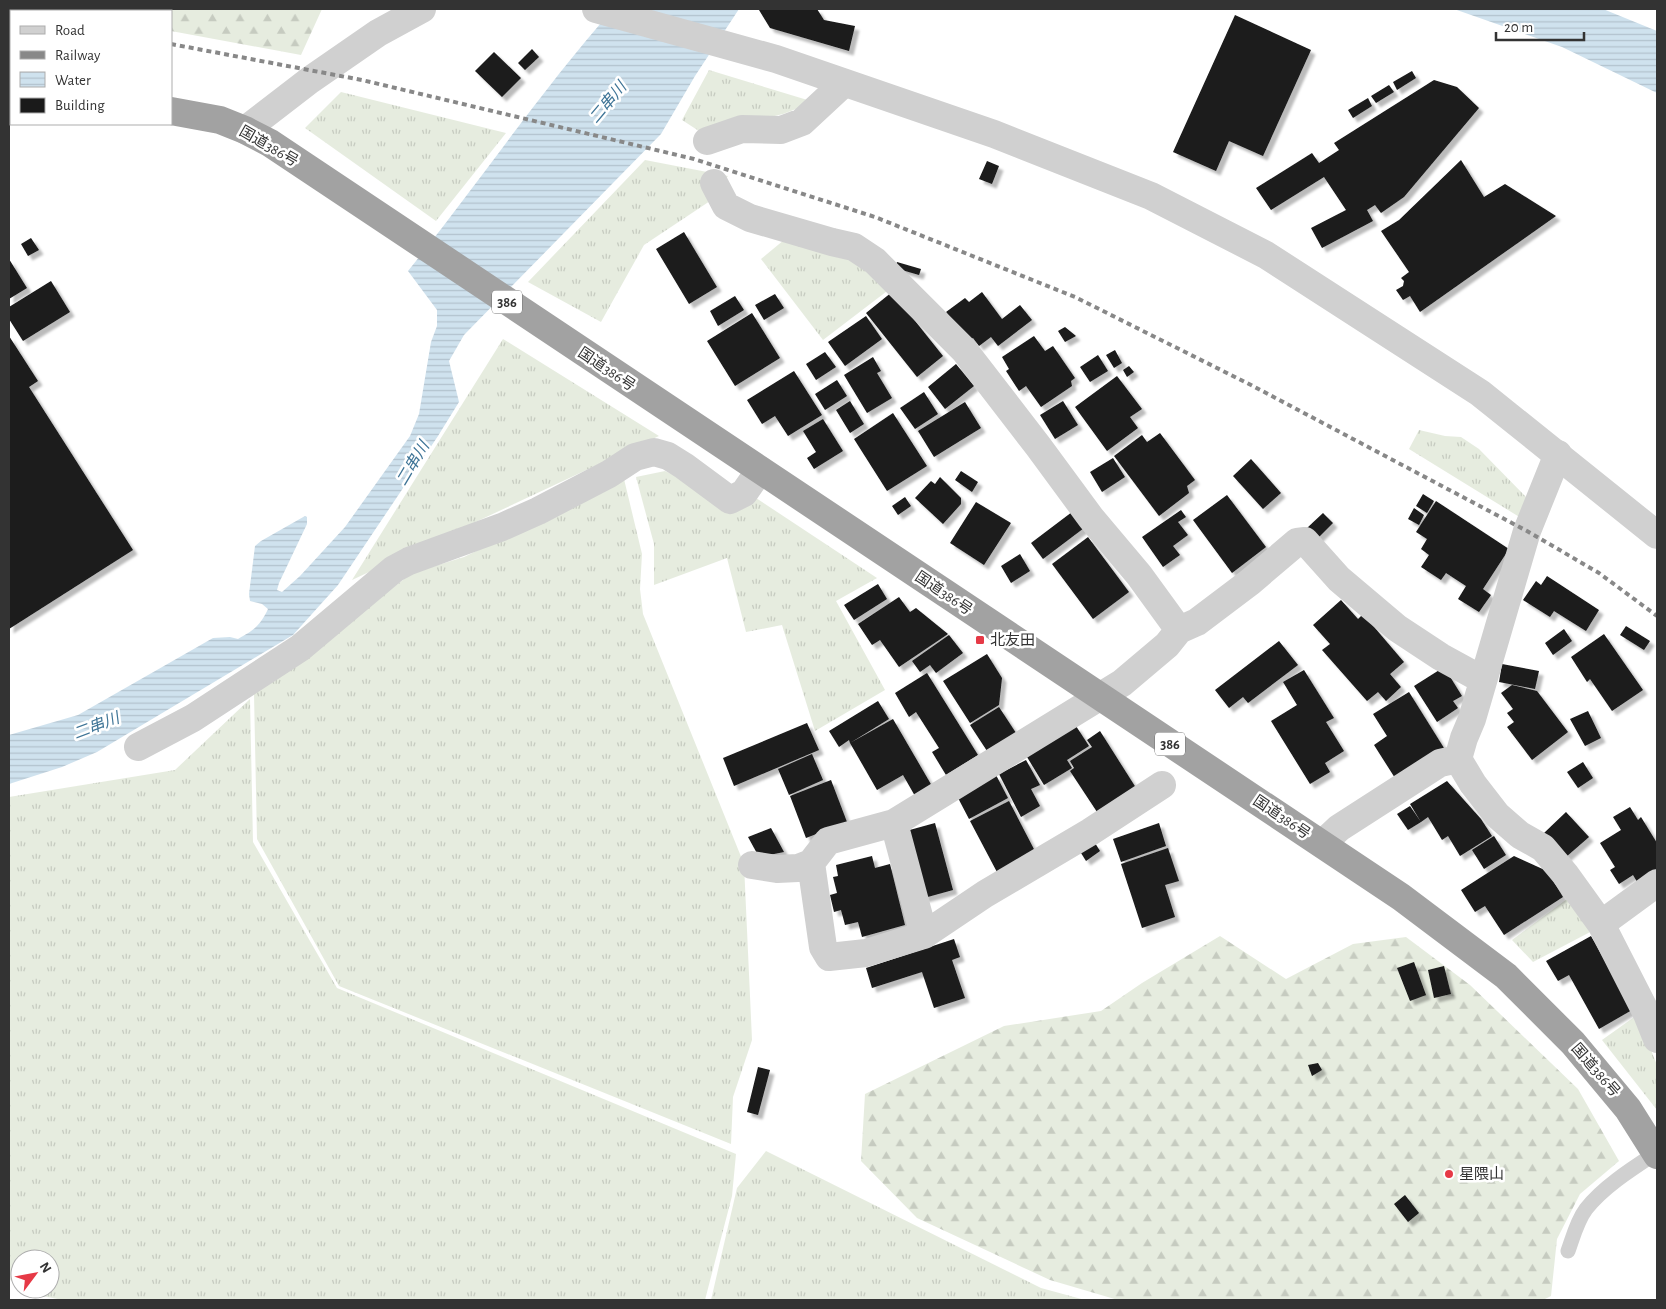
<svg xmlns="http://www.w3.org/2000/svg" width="1666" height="1309" font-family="'Alegreya Sans','Noto Sans JP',sans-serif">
	<defs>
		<pattern id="grass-tufts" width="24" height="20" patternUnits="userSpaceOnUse" patternTransform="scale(1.25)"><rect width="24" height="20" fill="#e6ecdf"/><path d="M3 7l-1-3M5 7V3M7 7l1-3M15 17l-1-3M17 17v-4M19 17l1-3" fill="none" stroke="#c6cbc0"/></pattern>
		<pattern id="forest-firs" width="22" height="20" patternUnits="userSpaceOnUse" patternTransform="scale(1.25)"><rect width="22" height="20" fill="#e6ecdf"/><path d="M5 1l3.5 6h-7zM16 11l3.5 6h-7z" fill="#c6cbc0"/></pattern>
		<pattern id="water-rules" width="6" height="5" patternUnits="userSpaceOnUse" patternTransform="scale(1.25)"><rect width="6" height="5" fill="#cfe2ee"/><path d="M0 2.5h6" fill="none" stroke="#b2c2cd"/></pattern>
		<filter id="shadow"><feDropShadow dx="4.5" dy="4.5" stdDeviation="1" flood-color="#0004"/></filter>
	</defs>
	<rect width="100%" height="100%" fill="#fff"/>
	<!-- grass -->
	<path fill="url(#grass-tufts)" d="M709,70l105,32 -31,12 -81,19 -20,-13z
		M341,92l165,41 -70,88 -131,-93z
		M645,160l83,16 -18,25 -66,44 -43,77 -73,-40z
		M790,235l65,17 40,33 -72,55 -62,-81z
		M503,339l156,97 -307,144z
		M1419,430l26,6 16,1 18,12 49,50 -7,19 -112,-69z
		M665,471l23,11 68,16 121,80 -41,23 49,89 -70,41 -33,-106 -36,7 -19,-74 -73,27v-41l-18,-67z
		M624,479l18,75 -2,35 3,25 101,250 8,176 -19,57 -2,47 -392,-158 -82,-147 -3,-145 158,-121 52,-16z
		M250,699l3,143 84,146 399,166 -4,42 -27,104h-642l-32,-6 -8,-5h27v-30h-30v28l-11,-8v-482l166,-27z
		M1571,896l23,34 -61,32 -21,-22z
		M1637,1015l20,50v45l-55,-70z
		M766,1151l275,137 44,12h-374l26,-112z"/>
	<!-- forest -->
	<path fill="url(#forest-firs)" d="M50,9h272l-21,46 -130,-24v-20h-107z
		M1220,936l66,43 67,-35 53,-7 64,48 108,104 41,72 -39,33 -23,45 -6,57 -8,4h-425l-68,-20 -133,-62 -56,-57 4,-67 139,-68 97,-15 41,-28z"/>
	<!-- water -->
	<path fill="url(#water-rules)" d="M613,9h126l-44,67 -34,58 -197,201 -15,26 10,41 -21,34 -100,149 -45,50 -196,117 -35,15 -53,17v-49l69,-20 135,-77 17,-1 8,2c16,-9 22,-13 30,-30l-6,-5 -12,-3 -1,-7 6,-48 6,-5 44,-25 2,1v7l-28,59 -2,7 5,2 18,-16 45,-49 65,-91 9,-22 12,-72 6,-16v-16l-29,-39c70,-87 132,-179 205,-262z
		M1454,9h149l54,22v62l-95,-46z"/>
	<!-- building -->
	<path fill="#1a1a1a" filter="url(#shadow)" d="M761,9h56l7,11 31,6 -6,25 -79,-23 -11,-18z
		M1235,15l76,35 -48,106 -34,-15 -13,30 -43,-19z
		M532,49l7,8 -14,13 -7,-7z
		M494,52l27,26 -19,19 -27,-26z
		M1412,71l4,7 -19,12 -4,-8z
		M1434,80l23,7 22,21 -75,89 -23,16 -6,-8 -8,5 6,11 -51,27 -11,-20 35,-18 -22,-33 -53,33 -15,-22 56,-35 7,10 20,-13 -5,-7z
		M1389,85l5,7 -18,11 -5,-7z
		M1368,98l4,8 -19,12 -5,-8z
		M1461,160l23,37 21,-13 51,32 -136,96 -10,-16 -7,4 -7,-10 7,-4 1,-5 -3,-3 8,-6 -28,-41 18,-11z
		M987,161l12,5 -7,18 -13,-5z
		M684,232l33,55 -28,17 -33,-55z
		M31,238l8,12 -11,6 -7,-12z
		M9,259l18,29 -18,11z
		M897,262l24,7 -2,6 -24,-7z
		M51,281l19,31 -47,29 -14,-22v-12z
		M892,292l51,64 -26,21 -51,-64z
		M982,292l20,27 18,-14 12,15 -34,26 -7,-9 -12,9 -6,-8 -5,3 -22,-29 19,-14 4,4z
		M775,294l9,14 -20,12 -9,-15z
		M735,296l9,14 -26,16 -8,-15z
		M752,313l28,45 -45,28 -28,-45z
		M866,316l16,23 -37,27 -17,-24z
		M1065,327l11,9 -11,6 -7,-11z
		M9,336l29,45 -9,6 104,163 -124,79z
		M1034,336l11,15 8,-5 22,32 -4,3 1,5 -31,21 -15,-21 -7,5 -13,-20 3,-2 -7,-12z
		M1115,350l7,13 -8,5 -8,-13z
		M825,352l11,15 -20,13 -10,-16z
		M1098,355l10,16 -18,11 -10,-15z
		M873,357l8,14 -4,2 15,25 -25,15 -23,-38z
		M956,364l18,22 -29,23 -17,-22z
		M1129,366l5,6 -7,5 -4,-7z
		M794,371l28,44 -34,21 -13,-20 -13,8 -15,-24z
		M1117,376l25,33 -12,8 8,11 -31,23 -32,-44z
		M837,380l10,16 -22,14 -10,-16z
		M924,392l14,22 -23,15 -15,-21z
		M850,401l14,23 -14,9 -14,-23z
		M1063,401l15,24 -23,14 -15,-24z
		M965,402l16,26 -47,29 -16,-26z
		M893,413l34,53 -40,25 -33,-52z
		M823,419l20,32 -29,18 -7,-11 9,-6 -13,-21z
		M1160,433l35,47 -8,6 2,7 -30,23 -45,-60 28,-21 5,7z
		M1113,458l12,19 -23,15 -12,-20z
		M1251,459l30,34 -18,16 -30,-33z
		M961,471l17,11 -6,10 -17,-12z
		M940,477l21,21v6l-18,20 -28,-26 16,-17 4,3z
		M1423,494l11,7 -7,12 -11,-7z
		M1227,495l39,52 -34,26 -39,-53z
		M905,497l6,9 -13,9 -6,-9z
		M1436,501l73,48 -26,40 8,6 -12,17 -21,-13 8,-13 -20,-13 -5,7 -20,-13 8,-12 -8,-6 6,-10 -11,-7z
		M976,502l35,21 -27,42 -34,-22z
		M1414,508l10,7 -5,10 -11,-6z
		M1181,510l5,7 -8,5 10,13 -15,11 7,9 -17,12 -21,-30z
		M1072,512l12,16 -41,31 -12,-16z
		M1323,513l10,10 -16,16 -10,-11z
		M1088,537l41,55 -36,27 -41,-55z
		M1020,554l10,17 -19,12 -10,-17z
		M1547,576l52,34 -13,21 -32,-20 -4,6 -27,-17 13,-19 5,4z
		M878,584l9,15 -33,21 -10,-15z
		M899,597l11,15 6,-4 32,26 -49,33 -19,-27 -8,5 -14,-21z
		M1341,600l17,19 5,-5 41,48 -14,12 11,13 -15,14 -8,-9 -11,9 -45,-51 8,-6 -17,-19z
		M1626,626l24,15 -6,9 -24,-15z
		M1564,629l8,12 -19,14 -8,-12z
		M1604,634l39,56 -31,21 -22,-32 -3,3 -16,-25z
		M949,635l14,18 -27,20 -6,-8 -10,7 -8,-11z
		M1279,641l19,24 -50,38 -5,-6 -14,11 -14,-18z
		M987,654l15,24 -3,27 -29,18 -27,-42z
		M1502,664l37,7 -4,18 -36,-7z
		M1444,667l18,29 -9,5 5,7 -21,14 -23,-36z
		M1304,670l30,48 -8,4 18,29 -19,12 5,9 -20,12 -39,-63 26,-16 -14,-23z
		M927,673l51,82 -32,20 -14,-23 7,-4 -23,-36 -7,5 -14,-24z
		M1512,685l25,6 31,41 -36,28 -25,-33 7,-5 -7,-9 6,-4 -12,-16z
		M1409,692l35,56 -49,30 -21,-33 13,-9 -14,-22z
		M878,701l11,18 -39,24 -1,-3 -10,7 -10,-16z
		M999,707l19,29 -29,18 -19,-29z
		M1588,711l13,27 -16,8 -15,-27z
		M893,719l39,67 -17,10 -12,-21 -26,15 -27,-47z
		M807,723l12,27 -85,36 -11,-28z
		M1076,726l13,20 -22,14 5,8 -28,17 -17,-28z
		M1100,731l38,60 -39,24 -29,-44 4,-3 -4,-7 22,-14 -5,-7z
		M812,754l11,26 -34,15 -11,-26z
		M1026,760l14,25 -9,4 9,17 -19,11 -22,-43z
		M1583,762l10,16 -15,10 -11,-16z
		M996,775l12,23 -39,21 -12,-23z
		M831,780l16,42 -41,16 -16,-42z
		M1447,781l34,38 11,17 -32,20 -12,-20 -6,4 -14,-23 -7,5 -11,-18z
		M1009,801l28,54 -39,19 -28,-53z
		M1410,806l11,16 -13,8 -11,-16z
		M1630,807l8,13 3,-3 16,26v31l-18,11 -6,-10 -14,9 -9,-14 5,-3 -15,-24 21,-13 -8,-13z
		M1566,812l23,25 -23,20 -22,-24z
		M935,823l18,67 -29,8 -18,-67z
		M1159,823l7,23 -45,16 -8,-23z
		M771,828l13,24 -25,5 -11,-20z
		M1494,836l12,19 -22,14 -12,-19z
		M1095,843l5,8 -14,10 -5,-8z
		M1168,848l11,33 -14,4 10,32 -33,11 -21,-64z
		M872,856l3,12 15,-4 15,61 -43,12 -4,-15 -13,3 -4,-15 -7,2 -4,-17 7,-2 -4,-16 5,-1 -2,-11z
		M1514,856l33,15 16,26 -59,38 -19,-29 -10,6 -14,-22z
		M1591,936l41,74 -33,19 -30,-54 -11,6 -12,-20z
		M954,939l6,18 -8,3 13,38 -31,10 -12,-36 -50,16 -6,-20z
		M1414,962l12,33 -16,6 -13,-33z
		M1444,966l7,28 -17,4 -6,-28z
		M1318,1063l4,7 -10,6 -4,-11z
		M758,1067l12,3 -12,45 -11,-3z
		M1405,1195l14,18 -11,9 -14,-18z"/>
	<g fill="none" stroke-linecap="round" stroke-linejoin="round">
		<!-- service -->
		<path stroke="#d0d0d0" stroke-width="15" d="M1568,1251c5,-14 9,-30 18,-42 17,-22 47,-41 70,-56"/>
		<!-- minor -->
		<path stroke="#d0d0d0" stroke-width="28" d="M707,141l35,-12 39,1 21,-8 42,-39
			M714,183l12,23 24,12 82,24 22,5 21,14 89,89 74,96 53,72 48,57 40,55 -12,15 -45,38 -228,140 -66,18 -17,22 -13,5 -21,1 -25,-4
			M1558,454l-31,77 -55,188 -8,19 -6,21 15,25 24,31 23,20 23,13 22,26 36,50 46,90 10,25
			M1179,630l18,-8 53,-40 47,-40 8,-1 34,38 58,49 44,29 42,23
			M138,747l55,-29 107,-70 94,-79 15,-8 93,-34 36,-16 71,-37 26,-17 19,-5 14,4 16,10 46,34 14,-7 16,-23
			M894,823l30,112
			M1322,844l17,-16 101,-65 18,-4
			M811,863l12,84 6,10 37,-4 58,-18 61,-41 105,-62 72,-47
			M1601,924l56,-41"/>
		<!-- tertiary -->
		<path stroke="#d0d0d0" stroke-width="28" d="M596,9l180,50 218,75 157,62 115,59 214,138 177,142
			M245,130l65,-50 68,-47 44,-24"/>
		<!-- trunk -->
		<path stroke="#a2a2a2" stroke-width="28" d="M9,81h2
			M171,111l49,9 25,10 25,13 1131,754 105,79 67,67 55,66 29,46"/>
		<!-- rail -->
		<path stroke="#888" stroke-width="4" stroke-dasharray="5 4" stroke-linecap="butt" d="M9,15h2
			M171,44l191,36 332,79 181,58 200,80 176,88 276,146 72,42 58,43"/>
	</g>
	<!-- markers -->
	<g fill="#e63946" stroke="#fff" stroke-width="2">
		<rect x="975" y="635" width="10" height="10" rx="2.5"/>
		<circle cx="1449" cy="1174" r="5"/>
	</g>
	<g text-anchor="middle" stroke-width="5" stroke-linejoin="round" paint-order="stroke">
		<!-- shield labels -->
		<g fill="#fff" stroke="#707070" stroke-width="1">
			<rect x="492" y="290.5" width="30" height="23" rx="4"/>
			<rect x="1155" y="732.5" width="30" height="23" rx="4"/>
		</g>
		<g font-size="14" font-weight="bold" fill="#333">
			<text x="507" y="307">386</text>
			<text x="1170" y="749">386</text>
		</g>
		<!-- street labels -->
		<g font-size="15" fill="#333" stroke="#fff">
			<text transform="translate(269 146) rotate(30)" y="5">国道386号</text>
			<text transform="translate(607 369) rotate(34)" y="5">国道386号</text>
			<text transform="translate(944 593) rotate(34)" y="5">国道386号</text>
			<text transform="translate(1282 817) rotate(34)" y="5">国道386号</text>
			<text transform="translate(1596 1070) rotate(49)" y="5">国道386号</text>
		</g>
		<!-- poi labels -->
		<g font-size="15" fill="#333" stroke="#fff" text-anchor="start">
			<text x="990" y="645">北友田</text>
			<text x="1459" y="1179">星隈山</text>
		</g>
		<!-- water labels -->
		<g font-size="16" font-style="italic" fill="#3f7597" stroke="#fff">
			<text transform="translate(607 102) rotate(-50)" y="6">二串川</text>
			<text transform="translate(412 463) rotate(-59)" y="6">二串川</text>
			<text transform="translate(96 725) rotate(-21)" y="6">二串川</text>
		</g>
	</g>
	<!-- border -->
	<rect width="1666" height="1309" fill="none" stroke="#333333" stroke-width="20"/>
	<!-- legend -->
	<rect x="10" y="10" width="162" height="115" fill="#ffffff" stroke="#adadad"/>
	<rect x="20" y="26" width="25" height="8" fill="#d0d0d0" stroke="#adadad"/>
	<text x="55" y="35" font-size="15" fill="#333333">Road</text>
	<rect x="20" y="51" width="25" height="8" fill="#888888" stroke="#adadad"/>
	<text x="55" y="60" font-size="15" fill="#333333">Railway</text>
	<rect x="20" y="72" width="25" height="15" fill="url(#water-rules)" stroke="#adadad"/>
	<text x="55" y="85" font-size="15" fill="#333333">Water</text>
	<rect x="20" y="98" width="25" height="15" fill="#1a1a1a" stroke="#adadad"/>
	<text x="55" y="110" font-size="15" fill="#333333">Building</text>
	<!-- north arrow -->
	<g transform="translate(35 1274) rotate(58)"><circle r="24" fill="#ffffff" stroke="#adadad"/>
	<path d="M0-4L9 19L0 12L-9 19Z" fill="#e63946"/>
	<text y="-8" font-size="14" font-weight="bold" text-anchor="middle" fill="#333333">N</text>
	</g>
	<!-- scale -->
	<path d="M1496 32v8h88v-8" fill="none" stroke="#333333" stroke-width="2.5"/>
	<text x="1504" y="32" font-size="15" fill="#333333" stroke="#ffffff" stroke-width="4" paint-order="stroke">20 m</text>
</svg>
